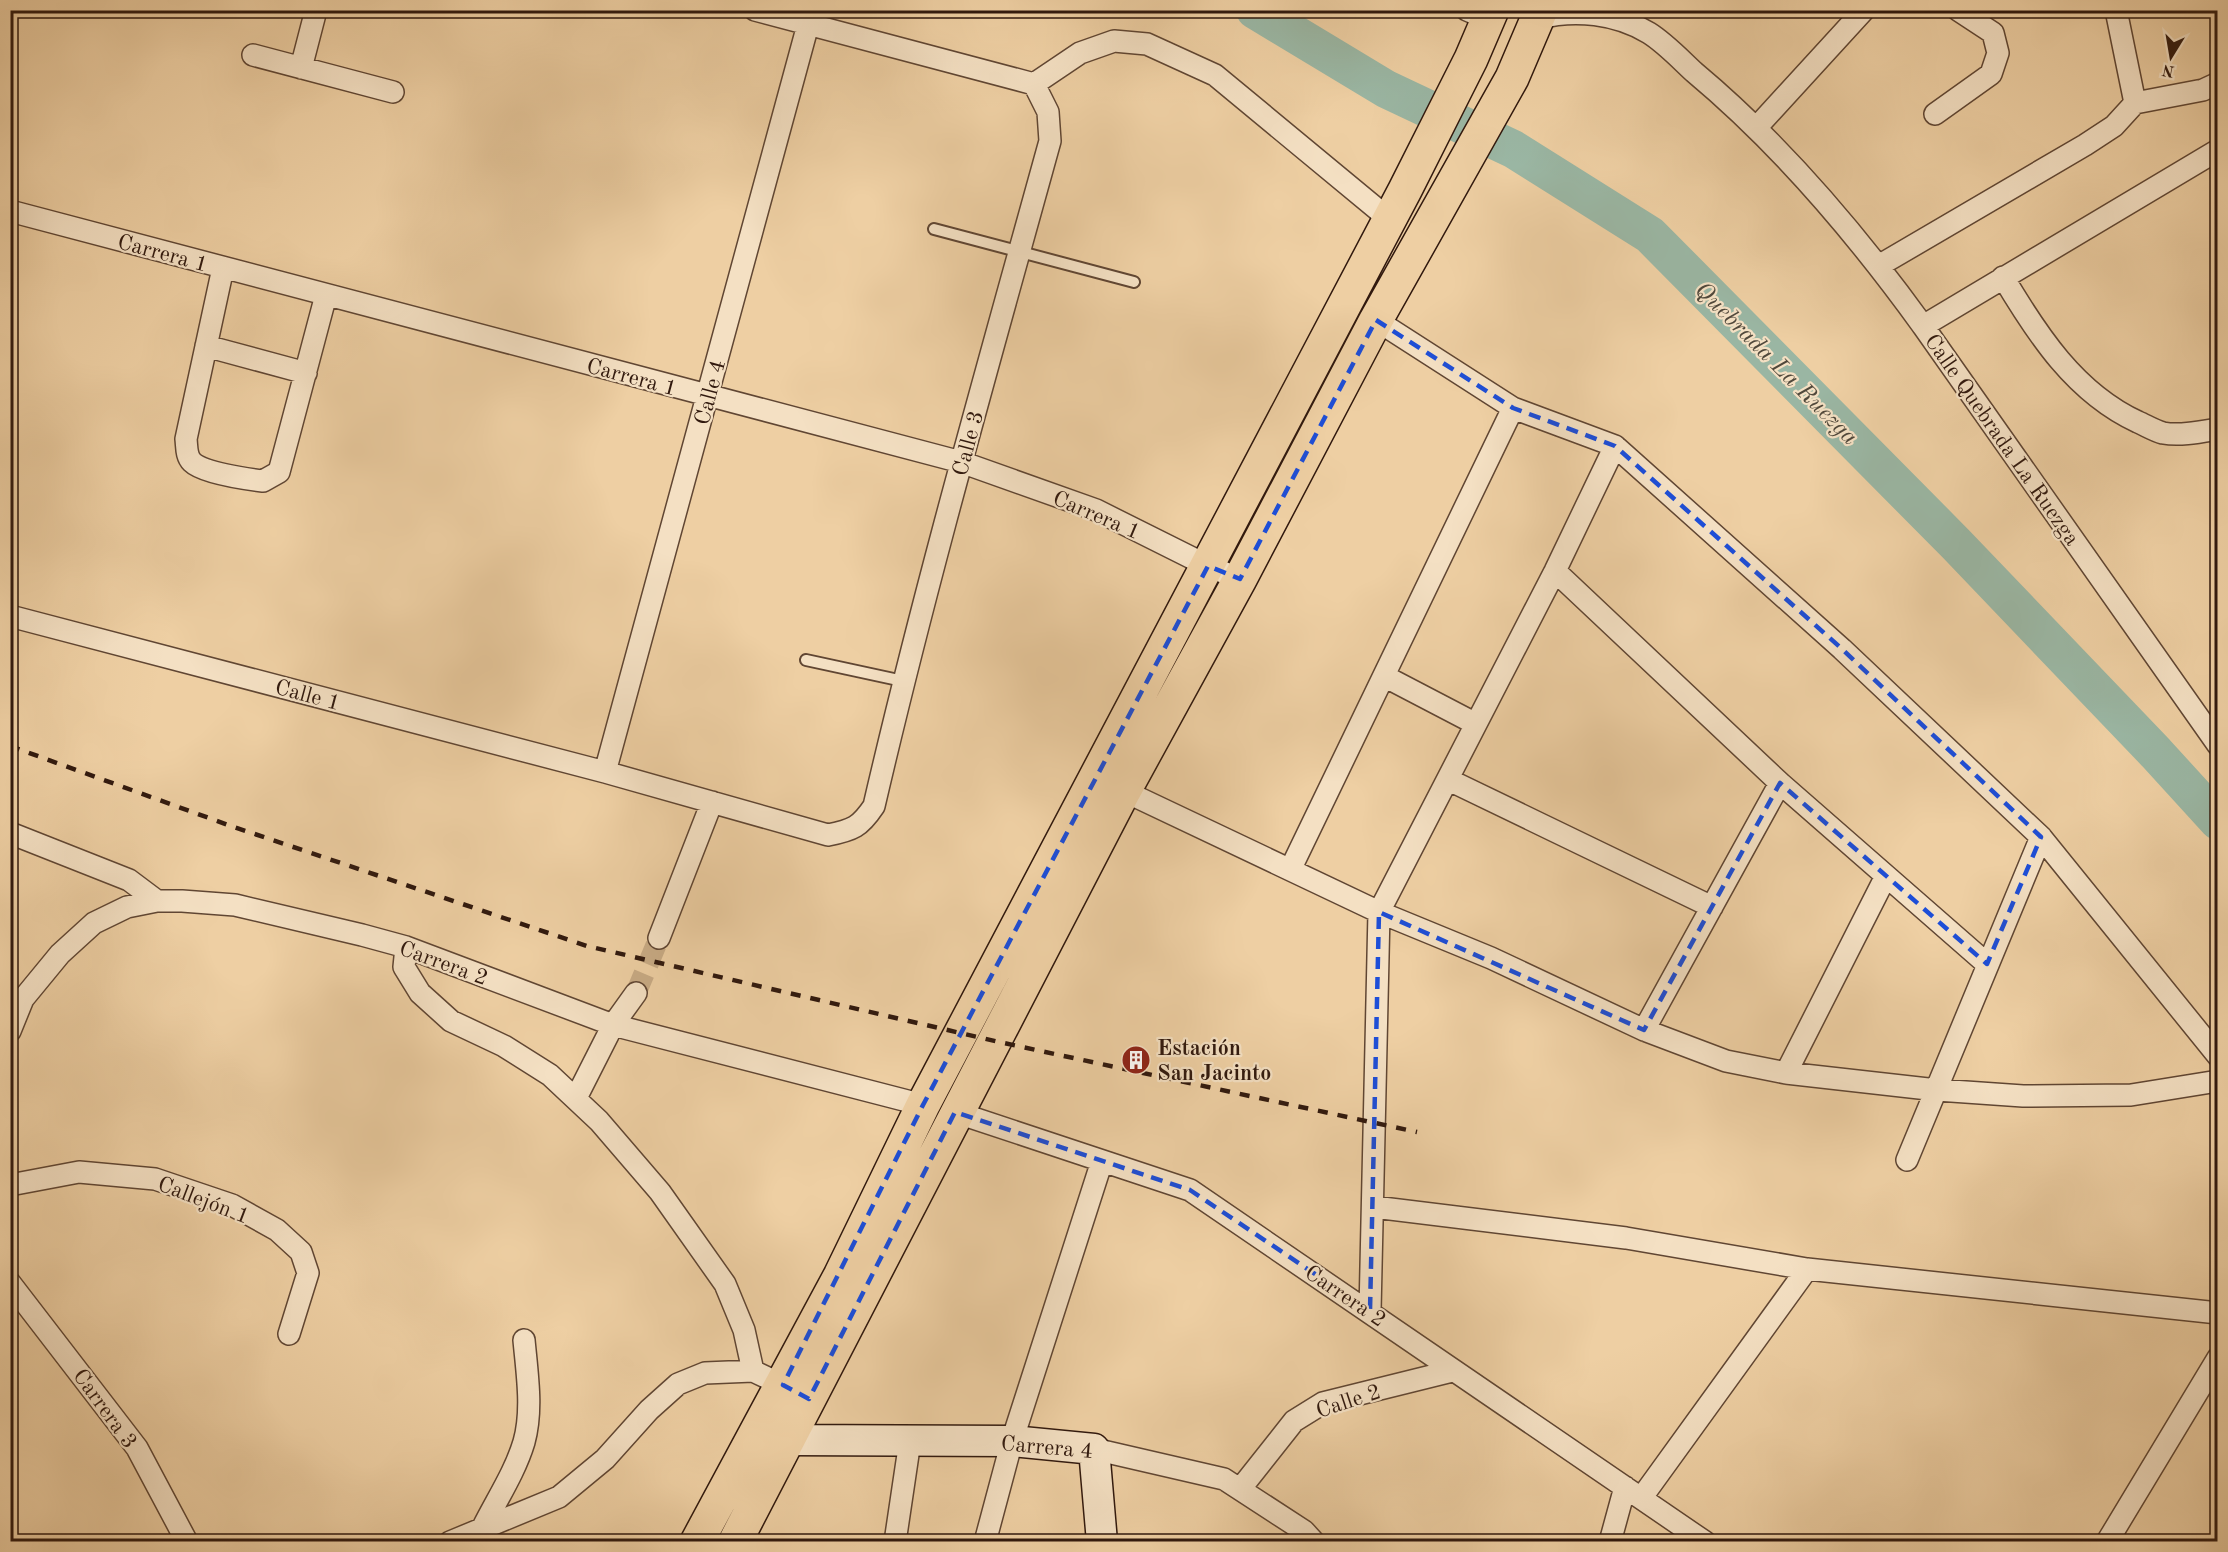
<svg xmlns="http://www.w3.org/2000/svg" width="2228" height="1552" font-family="'Old Standard TT',serif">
	<rect width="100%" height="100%" fill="#eecfa3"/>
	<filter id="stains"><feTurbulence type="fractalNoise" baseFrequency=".00333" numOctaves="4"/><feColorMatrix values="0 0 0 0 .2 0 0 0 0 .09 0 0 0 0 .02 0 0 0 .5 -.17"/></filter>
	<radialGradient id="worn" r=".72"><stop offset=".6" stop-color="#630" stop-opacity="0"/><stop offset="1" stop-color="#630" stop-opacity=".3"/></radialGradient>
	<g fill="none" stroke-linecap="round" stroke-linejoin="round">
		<!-- river -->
		<path stroke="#9ab6a3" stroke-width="38" d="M1255,10l131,79 127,60 137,86 306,309 200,209 62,68"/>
		<!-- street-tunnel -->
		<path stroke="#c8ab85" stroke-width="21" stroke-dasharray="21 10" stroke-linecap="butt" d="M636,993l23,-55"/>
		<!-- lane casing -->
		<g stroke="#604633" stroke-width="14">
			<path id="lane" d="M934,229l200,53
				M806,660l97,21"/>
		</g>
		<!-- street casing -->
		<g stroke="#604633" stroke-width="24">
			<path id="street" d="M1467,10l21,9
				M2116,10l19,93 68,-13 15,-7
				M1539,18c36,-9 77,-5 110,15 16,10 31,26 45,39 85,71 164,164 229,254
				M253,55l140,37
				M301,68l15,-58
				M1034,84l46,-31 34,-12 33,3 68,31 174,144
				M1935,114l56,-40 7,-21 -5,-20 -35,-23
				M1756,128l108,-118
				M2218,150l-295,176 295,419
				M10,211l951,251 135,48 112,56 32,13
				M1880,265l205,-120 29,-19 21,-23
				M223,268l-37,171c1,8 0,17 6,23 11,11 55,17 71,19l16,-9 47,-177
				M2003,277c34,57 72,116 135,145 7,3 17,9 25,11 17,3 37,-1 55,-4
				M1376,320l137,88 102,38 227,203 199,188 177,219
				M206,346l100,27
				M1555,571l225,212 207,181
				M10,616l595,156 223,63c25,-5 32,-8 46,-29 52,-224 115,-444 176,-665l-2,-29 -14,-28 -279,-74
				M1384,676l92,48
				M605,772l207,-762
				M1449,780l263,127
				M1124,791l255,121 112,46 153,72 82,31 60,12 151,17 86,6 108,-1 87,-14
				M10,833l119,47 28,21
				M1291,868l222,-460
				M659,938l53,-136
				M406,947l-2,20 16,26 31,28 53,25 46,29 49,46 61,71 65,92 19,46 9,41
				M1644,1030l136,-247
				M10,1031l13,-32 37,-45 34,-31 33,-16 30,-6h25l53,4 127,30 44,12 207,78 310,80
				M1786,1073l100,-197
				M576,1098l37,-73 23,-32
				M955,1112l235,78 515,352
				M1907,1160l134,-323
				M10,1185l69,-13 76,7 77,26 45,25 24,22 7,21 -19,61
				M1374,1207l252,31 181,31 411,44
				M10,1283l127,165 50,94
				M1370,1311l9,-399 176,-341 60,-125
				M1094,1449l130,30 80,52 10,11
				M1241,1488l53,-67 29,-18 129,-32
				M1642,1497l165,-228
				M483,1527c14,-28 32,-55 41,-85 9,-32 3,-69 0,-102
				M450,1542l109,-45 46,-38 44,-49 29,-26 27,-11 48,-2 40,19
				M895,1542l15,-101
				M985,1542l27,-101 90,-280
				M1610,1542l15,-55
				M2107,1542l111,-184"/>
		</g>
		<!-- secondary casing -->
		<g stroke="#31190e" stroke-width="33">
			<path id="secondary" d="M767,1436l21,4 224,1 82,8 8,93"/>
		</g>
		<!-- primary casing -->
		<g stroke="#31190e" stroke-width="36">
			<path id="primary" d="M697,1542l143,-266 83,-171 482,-915 66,-131 21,-49
				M735,1542l389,-751 116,-212 136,-259 136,-242 29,-68"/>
		</g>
		<!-- lane -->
		<use href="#lane" stroke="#f4e0c3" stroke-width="10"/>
		<!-- street -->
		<use href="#street" stroke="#f4e0c3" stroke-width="21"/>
		<!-- secondary -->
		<use href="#secondary" stroke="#f4e0c3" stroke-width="30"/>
		<!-- primary -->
		<use href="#primary" stroke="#eecfa3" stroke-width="33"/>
		<!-- rail -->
		<path stroke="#31190e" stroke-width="4.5" stroke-dasharray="10 10" stroke-linecap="butt" d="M10,746l221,80 356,120 412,96 418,90"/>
	</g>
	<!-- marked area -->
	<path fill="none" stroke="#1d4ed8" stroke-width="4.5" stroke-dasharray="12 8" stroke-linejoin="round" d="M1376,320l137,88 102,38 227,203 199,188 -54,127 -207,-181 -136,247 -265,-118 -9,399 -180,-121 -235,-78 -146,287 -26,-14 140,-280 285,-539 32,13z"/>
	<!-- icons -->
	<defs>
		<g id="building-disc" transform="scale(1.5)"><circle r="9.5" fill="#8f2418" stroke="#f4e0c3"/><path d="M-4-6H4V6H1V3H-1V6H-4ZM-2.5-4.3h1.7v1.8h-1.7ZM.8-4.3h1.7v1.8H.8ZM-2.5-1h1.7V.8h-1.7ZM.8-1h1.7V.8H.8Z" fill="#fff"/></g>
	</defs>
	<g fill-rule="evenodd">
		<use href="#building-disc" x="1136" y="1060"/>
	</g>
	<g text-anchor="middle" stroke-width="4.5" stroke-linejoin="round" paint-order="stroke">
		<!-- street labels -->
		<g font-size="22" fill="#31190e" stroke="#f4e0c3">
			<text transform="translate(163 252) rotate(15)" y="8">Carrera 1</text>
			<text transform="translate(632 376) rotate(15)" y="8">Carrera 1</text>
			<text transform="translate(709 392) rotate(-75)" y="8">Calle 4</text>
			<text transform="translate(2003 439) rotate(55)" y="8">Calle Quebrada La Ruezga</text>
			<text transform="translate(967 443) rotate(-75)" y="8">Calle 3</text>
			<text transform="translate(1097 514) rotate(23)" y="8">Carrera 1</text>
			<text transform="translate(308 694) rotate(15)" y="8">Calle 1</text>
			<text transform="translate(444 962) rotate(20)" y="8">Carrera 2</text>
			<text transform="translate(204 1199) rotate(21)" y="8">Callejón 1</text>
			<text transform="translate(1346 1295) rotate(34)" y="8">Carrera 2</text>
			<text transform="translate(1348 1400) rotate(-18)" y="8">Calle 2</text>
			<text transform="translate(106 1408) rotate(54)" y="8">Carrera 3</text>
			<text transform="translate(1047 1446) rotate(5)" y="8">Carrera 4</text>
		</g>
		<!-- poi labels -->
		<g font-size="22" font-weight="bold" fill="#31190e" stroke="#f4e0c3" text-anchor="start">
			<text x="1157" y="1055">Estación<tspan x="1157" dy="25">San Jacinto</tspan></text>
		</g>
		<!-- water labels -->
		<g font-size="24" font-style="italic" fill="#50483b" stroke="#f4e0c3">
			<text transform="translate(1777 363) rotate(45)" y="8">Quebrada La Ruezga</text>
		</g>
	</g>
	<!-- margin -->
	<rect width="2228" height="1552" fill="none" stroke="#eecfa3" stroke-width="36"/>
	<rect x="12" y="12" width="2204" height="1528" fill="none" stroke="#31190e" stroke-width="3"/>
	<rect x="18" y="18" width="2192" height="1516" fill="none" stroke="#31190e" stroke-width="1.5"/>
	<!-- north arrow -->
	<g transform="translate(2171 57) rotate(191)" stroke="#f4e0c3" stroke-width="4.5" paint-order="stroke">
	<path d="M0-4.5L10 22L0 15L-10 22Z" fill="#31190e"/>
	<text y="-9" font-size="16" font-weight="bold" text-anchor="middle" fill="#31190e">N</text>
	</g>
	<rect width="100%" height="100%" filter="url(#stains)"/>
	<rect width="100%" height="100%" fill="url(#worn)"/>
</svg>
